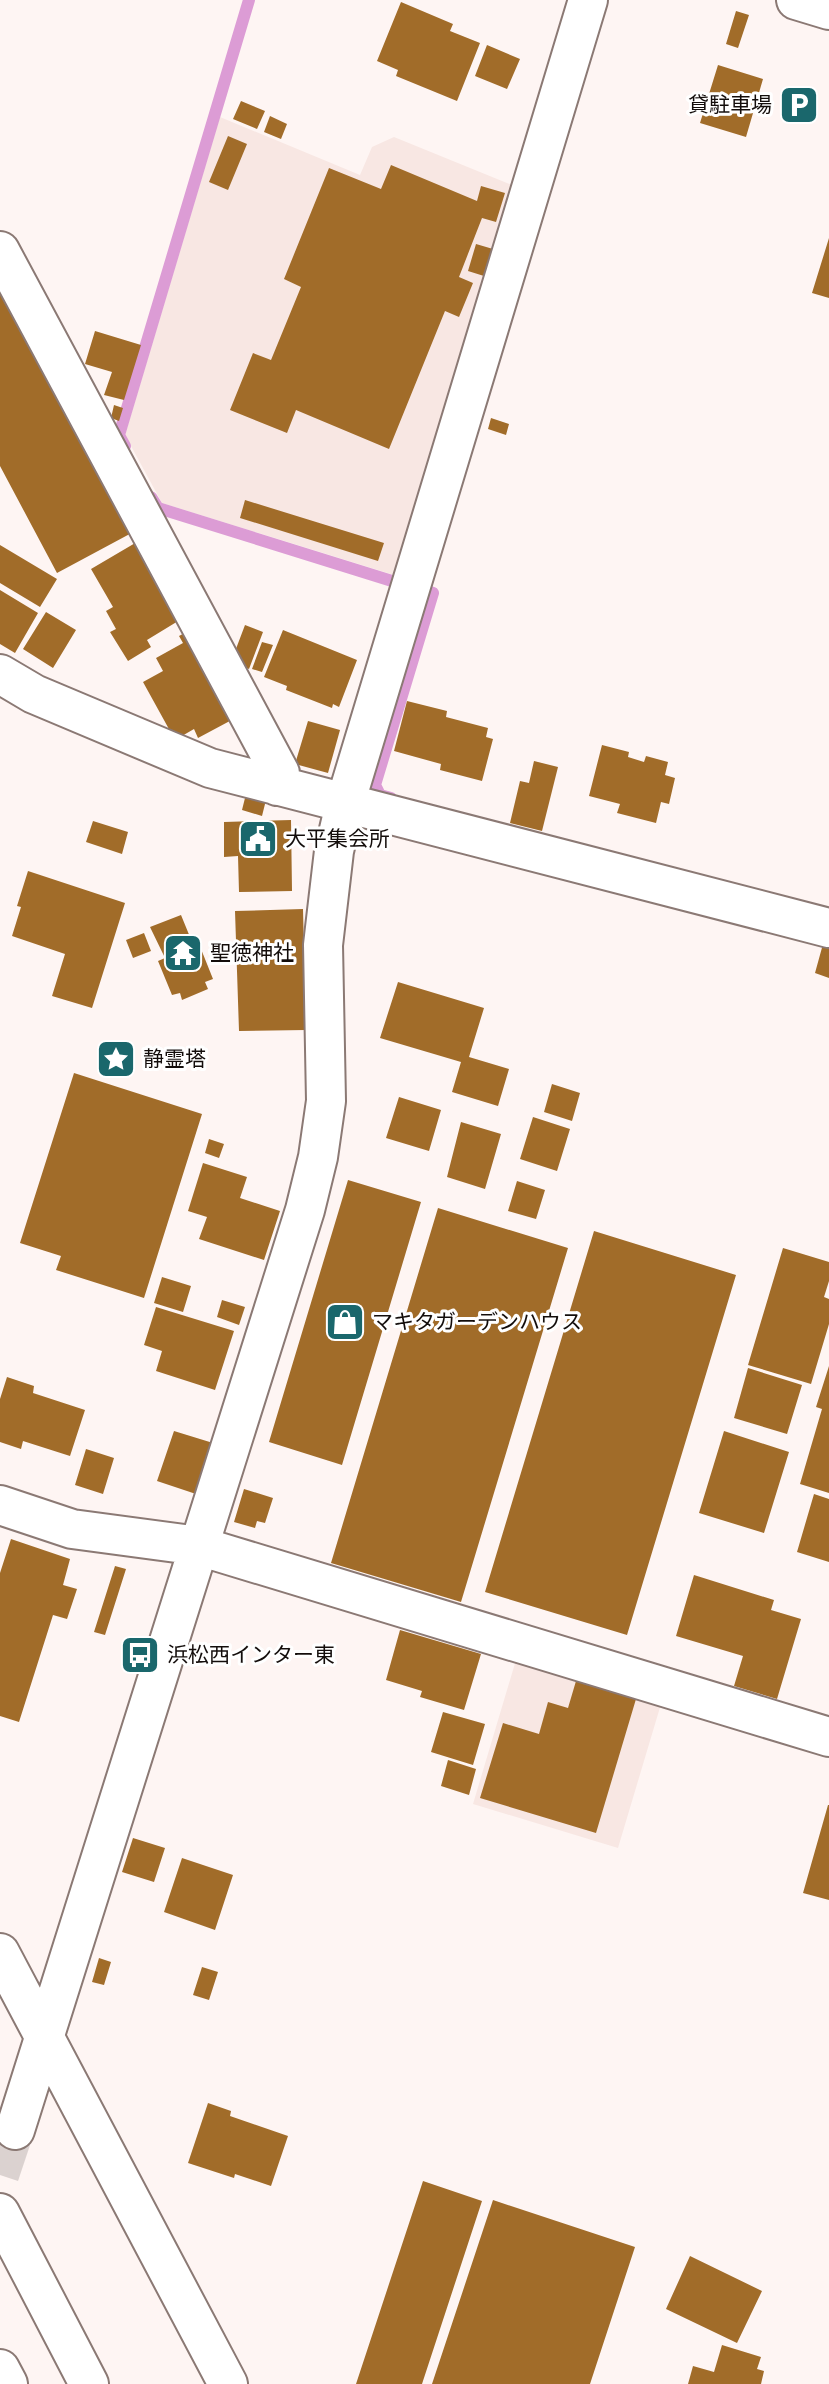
<svg xmlns="http://www.w3.org/2000/svg" width="829" height="2384" font-family="Signika,'Noto Sans JP',sans-serif">
	<rect width="100%" height="100%" fill="#fef5f3"/>
	<!-- built -->
	<path fill="#f8e7e3" d="M220,117l140,58 12,-28 22,-10 118,48 -118,390 -232,-72 -37,-68z
		M516,1660l145,44 -43,144 -145,-44z"/>
	<g fill="none" stroke-linecap="round" stroke-linejoin="round">
		<!-- stream -->
		<path stroke="#dc9cd5" stroke-width="12" d="M125,446l-6,-11 130,-435
			M151,497l7,11 234,73
			M391,798l-11,-3 -5,-10 58,-192 -3,-1"/>
	</g>
	<!-- building -->
	<path fill="#a16c29" d="M401,2l52,22 -3,7 30,12 -23,58 -61,-25 2,-6 -21,-9z
		M736,11l13,4 -11,33 -12,-4z
		M487,45l33,14 -13,30 -32,-13z
		M718,65l45,14 -17,58 -46,-14z
		M241,101l24,10 -8,18 -24,-10z
		M270,116l17,8 -6,15 -17,-7z
		M228,136l19,8 -19,46 -19,-8z
		M391,165l86,36 4,-15 24,7 -9,29 -14,-4 -23,59 14,6 -14,34 -14,-6 -56,138 -93,-39 -9,23 -57,-23 23,-57 18,7 30,-73 -17,-8 45,-111 52,21z
		M829,238v60l-17,-5z
		M476,244l17,5 -9,27 -16,-5z
		M0,269l139,260 -82,44 -57,-107z
		M95,331l46,14 -17,55 -20,-5 8,-23 -27,-8z
		M114,405l9,3 -4,13 -8,-3z
		M491,418l18,6 -3,11 -18,-6z
		M245,500l139,43 -6,18 -138,-43z
		M142,539l46,76 -41,25 4,7 -23,14 -18,-29 6,-3 -10,-18 7,-4 -22,-38z
		M0,545l57,34 -17,28 -40,-24z
		M0,590l38,23 -23,40 -15,-9z
		M46,612l30,18 -23,38 -30,-19z
		M245,625l18,7 -14,37 -18,-7z
		M194,628l47,87 -43,23 -4,-9 -19,11 -32,-58 20,-11 -7,-13 27,-15 -4,-7z
		M283,630l74,30 -18,47 -6,-3 -1,4 -46,-18 1,-4 -23,-9z
		M262,642l11,3 -11,27 -10,-3z
		M407,701l40,10 -1,6 42,11 -2,9 7,2 -11,42 -42,-11 1,-6 -47,-13z
		M308,721l32,9 -12,43 -33,-9z
		M602,745l27,7 -1,5 16,5 2,-6 22,6 -3,13 10,3 -6,26 -8,-2 -5,21 -39,-10 3,-9 -31,-8z
		M534,761l24,6 -16,64 -32,-8 10,-42 9,2z
		M246,794l20,6 -4,16 -20,-6z
		M291,820l1,71 -53,1 -1,-36 -14,1v-35z
		M93,821l35,11 -6,22 -36,-12z
		M28,871l97,32 -33,105 -40,-12 13,-42 -53,-18 9,-29 -4,-1z
		M303,909l3,121 -67,1 -4,-120z
		M181,915l9,22 -2,1 3,9 8,-3 14,35 -8,3 3,7 -26,11 -2,-7 -8,2 -14,-34 7,-3 -15,-31z
		M144,933l7,18 -18,7 -7,-18z
		M823,944l6,2v32l-14,-5z
		M398,982l86,26 -15,49 40,12 -11,37 -46,-14 9,-30 -81,-24z
		M74,1073l128,41 -58,184 -88,-28 5,-14 -41,-13z
		M552,1084l28,9 -8,28 -28,-9z
		M399,1097l42,13 -12,41 -43,-13z
		M533,1117l37,12 -13,42 -37,-12z
		M461,1122l40,12 -16,55 -38,-12z
		M209,1139l15,5 -5,14 -14,-5z
		M203,1163l44,14 -7,21 40,13 -16,49 -65,-21 8,-22 -19,-6z
		M348,1180l73,22 -79,263 -73,-23z
		M517,1181l28,9 -9,29 -28,-8z
		M438,1208l130,40 -107,354 -130,-39z
		M594,1231l142,44 -109,360 -142,-43z
		M783,1248l46,14v19l-5,16 5,2v25l-18,60 -63,-19z
		M162,1277l29,9 -8,26 -29,-9z
		M222,1300l23,7 -6,18 -22,-8z
		M156,1307l78,24 -19,59 -59,-19 6,-20 -18,-6z
		M829,1366v127l-29,-9 22,-75 -6,-2z
		M748,1368l54,17 -15,49 -53,-16z
		M7,1377l27,9 -1,7 52,17 -15,46 -47,-15 -2,8 -21,-7v-43z
		M174,1431l39,12 -17,51 -39,-13z
		M724,1431l65,21 -25,81 -65,-20z
		M86,1449l28,9 -11,36 -28,-9z
		M244,1489l29,9 -8,25 -8,-2 -2,7 -21,-6z
		M814,1494l15,5v63l-32,-10z
		M11,1539l59,20 -7,26 14,4 -10,30 -14,-4 -34,107 -19,-6v-143z
		M115,1566l11,3 -21,66 -11,-3z
		M694,1575l80,25 -3,10 30,9 -24,80 -43,-13 9,-30 -67,-20z
		M400,1630l81,24 -17,56 -44,-13 2,-6 -36,-11z
		M576,1681l60,18 -40,134 -116,-35 23,-75 36,11 9,-32 20,6z
		M443,1712l42,12 -12,41 -42,-13z
		M448,1760l28,9 -7,26 -28,-9z
		M828,1805h1v95l-26,-7z
		M133,1838l32,10 -11,34 -32,-10z
		M182,1858l51,17 -18,55 -51,-18z
		M99,1958l12,4 -7,23 -12,-3z
		M202,1967l16,5 -9,28 -16,-5z
		M208,2103l23,8 -1,5 58,20 -17,50 -36,-12 -1,4 -46,-15z
		M423,2181l59,20 -60,183h-66z
		M493,2200l142,47 -45,137h-158z
		M690,2256l72,35 -25,52 -71,-34z
		M722,2345l39,12 -4,12 7,2 -3,13h-73l5,-18 21,6z"/>
	<g fill="none" stroke-linecap="round" stroke-linejoin="round">
		<!-- minor-tunnel -->
		<path stroke="#dbd2d0" stroke-width="38" stroke-dasharray="38 19" stroke-linecap="butt" d="M0,2175l15,-45"/>
		<!-- minor casing -->
		<g stroke="#8b7974" stroke-width="42">
			<path id="minor" d="M796,0l33,10
				M0,251l280,522 -3,13
				M0,674l34,20 176,74 619,160
				M0,1505l72,24 127,17 630,191
				M0,1953l228,431
				M15,2130l290,-920 13,-53 8,-56 -3,-156 11,-94 11,-47 243,-804"/>
		</g>
		<!-- highway casing -->
		<g stroke="#8b7974" stroke-width="42">
			<path id="highway" d="M0,2213l89,171
				M0,2369l8,15"/>
		</g>
		<!-- minor -->
		<use href="#minor" stroke="#fff" stroke-width="38"/>
		<!-- highway -->
		<use href="#highway" stroke="#fff" stroke-width="38"/>
	</g>
	<!-- icons -->
	<defs>
		<g id="parking-square" transform="scale(2.0125)"><rect x="-9" y="-9" width="18" height="18" rx="4" fill="#1a676c" stroke="#fff"/><path d="M-3.5-5.5H1a3.5 3.5 0 0 1 0 7H-1V5.5H-3.5ZM-1-3.4V-.6H.8a1.4 1.4 0 0 0 0-2.8Z" fill="#fff"/></g>
		<g id="civic-square" transform="scale(2.0125)"><rect x="-9" y="-9" width="18" height="18" rx="4" fill="#1a676c" stroke="#fff"/><path d="M-.6-6.5H3V-4.5H.6V-3L4-1V1h2V6H-6V1h2V-1L-.6-3ZM-1.2 2.5V6h2.4V2.5Z" fill="#fff"/></g>
		<g id="temple-square" transform="scale(2.0125)"><rect x="-9" y="-9" width="18" height="18" rx="4" fill="#1a676c" stroke="#fff"/><path d="M0-6L5-2H3V0L6.5 2.5H4V6H1.5V3h-3V6H-4V2.5H-6.5L-3 0V-2H-5Z" fill="#fff"/></g>
		<g id="sight-square" transform="scale(2.0125)"><rect x="-9" y="-9" width="18" height="18" rx="4" fill="#1a676c" stroke="#fff"/><path d="M0-6L1.8-2.2L6-1.7L2.9 1.2L3.7 5.4L0 3.3L-3.7 5.4L-2.9 1.2L-6-1.7L-1.8-2.2Z" fill="#fff"/></g>
		<g id="shop-square" transform="scale(2.0125)"><rect x="-9" y="-9" width="18" height="18" rx="4" fill="#1a676c" stroke="#fff"/><path d="M-5-2.5h2.3a2.7 3.5 0 0 1 5.4 0H5L5.5 6h-11ZM-1.5-2.5h3a1.5 2.3 0 0 0-3 0Z" fill="#fff"/></g>
		<g id="bus-square" transform="scale(2.0125)"><rect x="-9" y="-9" width="18" height="18" rx="4" fill="#1a676c" stroke="#fff"/><path d="M-5-6H5V4H4V6H2V4H-2V6H-4V4H-5ZM-3.5-4V0h7V-4ZM-3.5 1.2v1.5H-2V1.2ZM2 1.2v1.5H3.5V1.2Z" fill="#fff"/></g>
	</defs>
	<g fill-rule="evenodd">
		<use href="#parking-square" x="799" y="105"/>
		<use href="#civic-square" x="258" y="839"/>
		<use href="#temple-square" x="183" y="953"/>
		<use href="#sight-square" x="116" y="1059"/>
		<use href="#shop-square" x="345" y="1322"/>
		<use href="#bus-square" x="140" y="1655"/>
	</g>
	<g text-anchor="middle" stroke-width="6" stroke-linejoin="round" paint-order="stroke">
		<!-- poi labels -->
		<g font-size="21" fill="#130d0b" stroke="#fff" text-anchor="start">
			<text x="772" y="112" text-anchor="end">貸駐車場</text>
			<text x="285" y="846">大平集会所</text>
			<text x="210" y="960">聖徳神社</text>
			<text x="143" y="1066">静霊塔</text>
			<text x="372" y="1329">マキタガーデンハウス</text>
			<text x="167" y="1662">浜松西インター東</text>
		</g>
	</g>
</svg>
